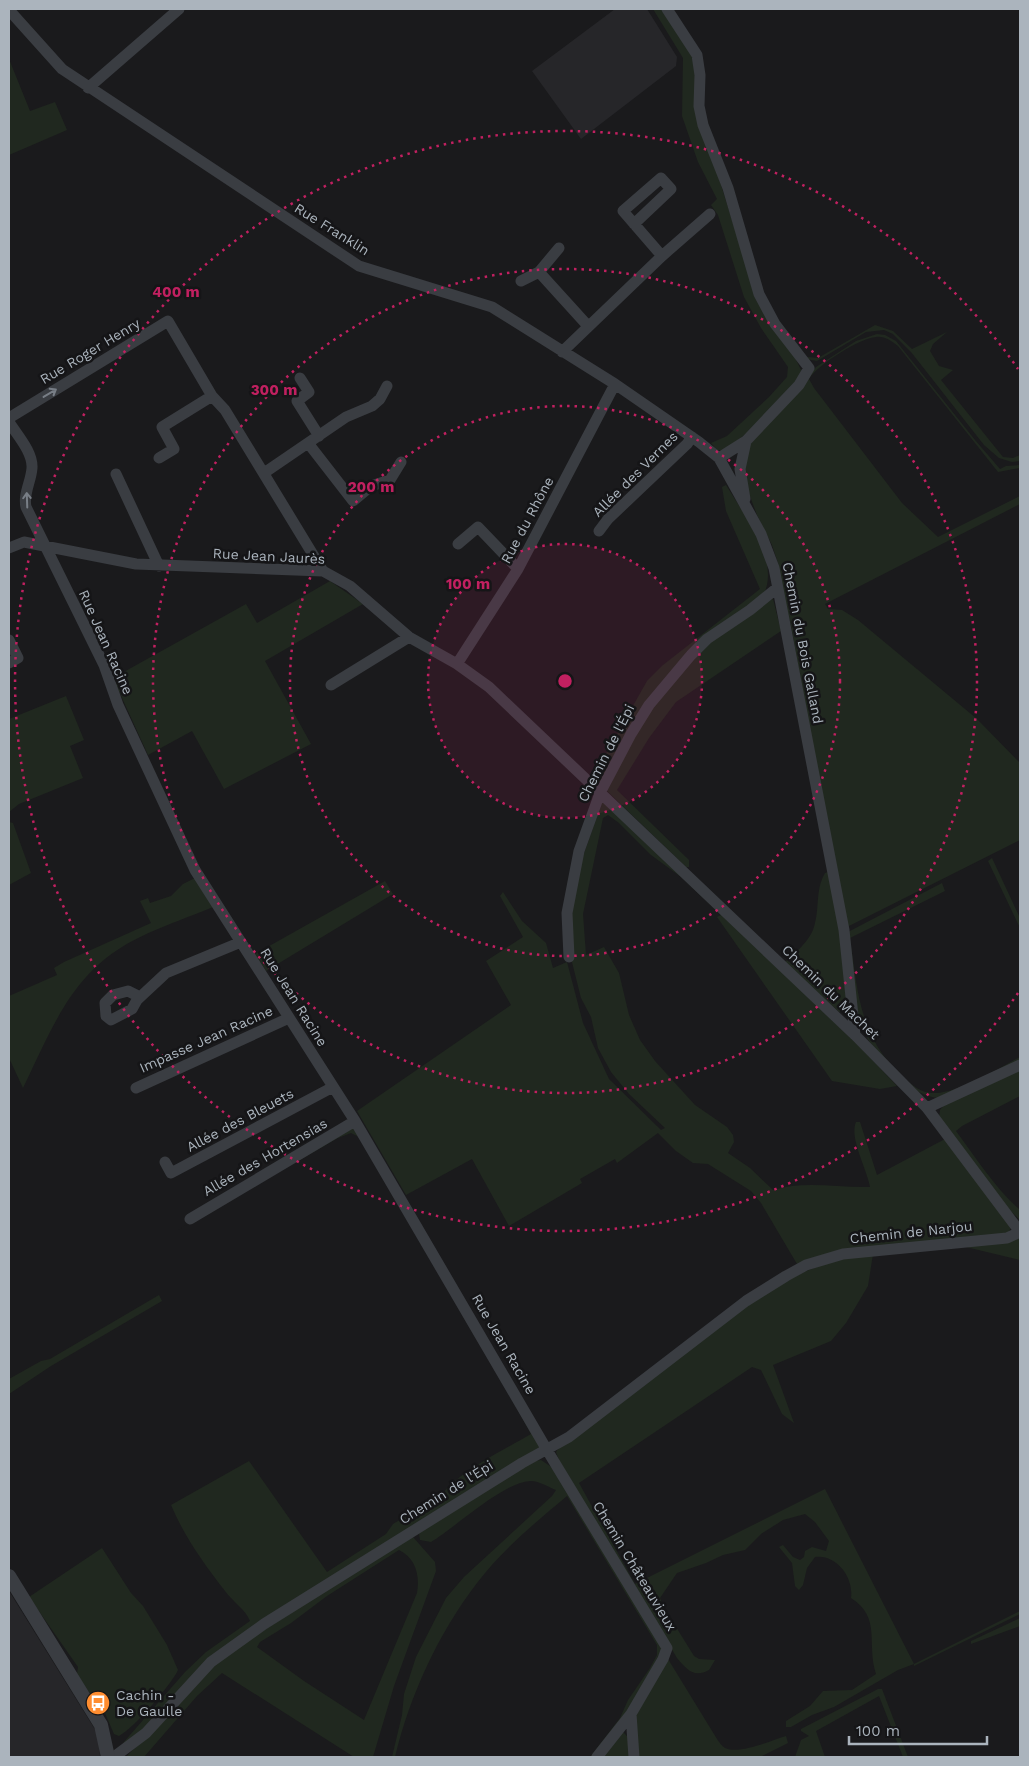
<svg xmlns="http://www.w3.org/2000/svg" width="1029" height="1766" font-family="'Work Sans',sans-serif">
	<rect width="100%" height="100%" fill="#1a1a1c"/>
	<!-- built -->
	<path fill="#262629" d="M615,9h32l30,48 -1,9 -95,73 -49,-68z
		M9,1591l90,145 1,21h-91z"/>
	<!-- green -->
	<path fill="#20281f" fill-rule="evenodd" d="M653,9h11l28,40 24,120 24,76 61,125 -1,7 -53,56 -22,17h-8l-6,-7 16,-7 42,-39 18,-20 1,-10 -27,-39 -17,-31 -26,-82 -7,-10 6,-6 -19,-37 -16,-46 1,-58z
		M9,59l21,52 25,-9 12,28 -58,25z
		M875,325l18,6 19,18 35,-17 -14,12 -3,7 9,15 14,4 -12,10 62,77 10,1 7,-3v6l-8,1 -13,-4 -15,-13 -73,-93 -18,-18 -9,-4 -18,2 -49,29 -11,-2 2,-2 10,1z
		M877,334l8,1 11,6 79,99 25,29 6,-3 14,-1v3l-22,4 -100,-126c-7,-5 -13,-10 -22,-9 -16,1 -59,28 -67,42l5,9 88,115 36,34 82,-41v8l-195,100 3,5 14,1 16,10 119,99 43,44v77l-175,88 -55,-308 -4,-1 -8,-56 -6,-18 -15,-30 -12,-32 -1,-10 7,-34 65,-72 40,-26z
		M726,485c18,30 54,73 38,109l-77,57 -89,136 -7,-7 56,-99 16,-16 97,-76 -34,-78 -4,-24z
		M330,581l33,23 -98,57 46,83 -87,45 -32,-58 -44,24 -35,-77 133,-74 11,19z
		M773,599l8,32 -105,71 -27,36 -32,52 72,70v7h-3l-79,-76 38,-76 47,-57 22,-19 52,-38z
		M66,696l18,44 -14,6 13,32 -64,26 -10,8v-93z
		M603,800l259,249 35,37 -17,3 -48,-8 -115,-164 4,-2 -40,-38 -30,-22 -32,-32 -11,-8 -5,3 -20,96 3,41 18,-8 15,26 10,42 11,25 15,21 40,44 32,22 6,8 1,7 -6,11 22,15 23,22c32,-10 64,-2 97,-3 -3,-18 -21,-49 -14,-65h4l17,53 68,-36 66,86 -2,8 -212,31 -36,-61 -10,-12 -43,-27 -15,-1 -17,-12 -18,-18 -41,30 -2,-4 -35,20 2,4 -73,43 -37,-67 -66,36 -49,-84 154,-106 -25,-44 37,-24 -23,-41 3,-4 19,29 24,22 7,25 14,-6 16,61 26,56 52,51 4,-2 -36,-34 -18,-22 -13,-24 -7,-31 -10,-19 -9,-36 -2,-17 3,-61z
		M9,822l4,1 18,50 -22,12z
		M992,858l28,60v10l-32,-67z
		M828,872l12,60 8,76 -9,4 -55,-49c10,-9 26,-22 30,-36 6,-19 1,-37 11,-54z
		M195,878l18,29c-28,12 -66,24 -91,40 -53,32 -73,88 -99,141l-14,-30v-62l48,-21 -3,-7 10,-6 87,-39 -11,-22 8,-3 2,5 21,-7 12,-12z
		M385,881l8,13 -127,77 -11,-17z
		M942,883l3,8 -95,47c8,55 9,99 53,139 10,9 19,17 33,16 22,0 64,-25 84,-36v5l-83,36c-19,-3 -29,-13 -41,-26 -8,-9 -17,-17 -24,-26 -21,-31 -20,-78 -26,-113z
		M1020,1070v26l-58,30 -6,5c20,27 39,57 64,79v10l-19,-18 -62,-83 1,-9 4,-5z
		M353,1128l21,30 161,272 5,12v5l-215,134 -118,79 -67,73 -8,7 -9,3 62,-71 21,-20 44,-31c-4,-11 -18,-20 -25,-30 -21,-27 -41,-55 -54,-86l78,-44 78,111 59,-38 7,-10 50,-30c12,-20 66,-47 88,-60l-44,-80 -128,-217 -8,-4 -13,5 -162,93z
		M1020,1237v23l-54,-13z
		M873,1254l-5,32 -22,37 -15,18 -58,24 21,58 -12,-9 -21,-44 -9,-3 -173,116 56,101 190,-95 89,175 106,-53v3l-106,52v-2l-16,6 -64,37 -22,8 -21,12h-5v-6l24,-15 13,-15 29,-1 24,-16c-10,-31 6,-56 -25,-76 3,-21 -15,-44 -36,-41l-8,11 -4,17 -4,5 -4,-4 -3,-23 -13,-16 4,-2 10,12 7,3 4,-3 1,-6 7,-4 14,4 3,-10 -14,-19 -10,-8 -22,6 -22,14 -16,16 -22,5 -17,8 -29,10 -17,25 3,8 31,50 5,3 16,1 -6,10c-15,8 -22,0 -32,-12l-118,-198 -3,-8 5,-7 182,-138 58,-34 37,-14z
		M159,1295l3,6 -111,65 -42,28v-15l32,-18 9,-2z
		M541,1460l15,10 106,179 -29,54 -39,54h-4l30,-39 8,-18 22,-32 7,-13v-10l-90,-149c-30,25 -66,55 -90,87 -39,51 -67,112 -82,174h-3l10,-42 2,-21 12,-37 30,-59 18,-21 88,-81 4,-6c-7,-3 -19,-10 -26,-9 -28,2 -74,46 -99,61l-11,-2 -1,-7 112,-71z
		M413,1537l22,25 1,9 -42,115 -21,71h-19l-132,-84 -25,23 -53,61h-18l92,-97 157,-102zM399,1550c17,8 21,26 18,43l-53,127 -60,-39 -47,-34 3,-5 31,-19 36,-27z
		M102,1548l29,45 12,13 24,39 11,25c-7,15 -44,58 -59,66l-5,-2 -13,-30 -7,-8 -2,1 -15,-23 1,-7 -49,-70z
		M1020,1618v8l-49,18v-3z
		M668,1659l49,80c2,3 5,7 8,9 15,7 47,-8 61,-12l2,7 -26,13 -125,1 -2,-40z
		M878,1689h4l26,68h-5l-24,-61 -63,35 9,26h-30l6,-17 8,-4 -8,-5v-2z
		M622,1731l6,6 2,20h-30z"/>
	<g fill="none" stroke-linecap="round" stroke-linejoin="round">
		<!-- minor -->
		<path stroke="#3a3d42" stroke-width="11" d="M667,9l30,46 3,20 -1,31 4,19 25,63 31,106 16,30 34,44 -10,17 -53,56 -27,17
			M9,10l53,59 297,197 133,41 123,77 84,58 20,16 42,76 13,34 70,362 11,105
			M88,88l91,-79
			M634,224l37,-35 -10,-11 -38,33 39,45
			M539,272l49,54
			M521,281l18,-9 20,-24
			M562,352l100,-96 48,-42
			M300,378l9,14 -12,9 22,35
			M9,418l159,-97 44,75 13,14 98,161
			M9,422c8,13 24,30 23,46 -1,14 -9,26 -6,39l78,158 14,40 77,165 160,251 192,329 120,198 -4,11 -32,55 3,43
			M308,443l45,58 18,-15 19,-6 11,-18
			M159,458l15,-9 -12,-22 50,-31
			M264,473l82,-56 26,-11 8,-7 7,-13
			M116,474l43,92
			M745,499l-5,-30 6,-28
			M599,531l9,-12 79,-75 5,-7
			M458,544l20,-17 40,42
			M9,548l15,-6 112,22 187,7 27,15 59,51 48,27 32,23 366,348 72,73 93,124
			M9,640l9,18 -9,5
			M457,664l61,-95 97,-185
			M331,685l78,-48
			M569,957l-2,-44 12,-62 21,-58 31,-59 18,-29 42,-50 16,-16 43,-29 27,-22
			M140,997l-12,-6 -15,4 -8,8 1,13 5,4 21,-11 5,-9 29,-27 75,-31
			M136,1088l153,-70
			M927,1108l93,-43
			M165,1162l6,11 162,-86
			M190,1219l165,-98
			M114,1757l32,-24 65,-71 53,-38 258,-161 47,-26 177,-136 40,-25 20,-11 37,-11 164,-16 13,-6
			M597,1757l34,-43"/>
		<!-- tertiary -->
		<path stroke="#3a3d42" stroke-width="14" d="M9,1576l92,149 7,32"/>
	</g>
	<!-- one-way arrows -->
	<defs><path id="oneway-shaft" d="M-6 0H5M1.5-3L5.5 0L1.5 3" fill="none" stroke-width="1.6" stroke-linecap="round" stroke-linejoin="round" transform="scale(1.25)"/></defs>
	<g stroke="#787e86">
		<use href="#oneway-shaft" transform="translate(50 393) rotate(-31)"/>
		<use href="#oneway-shaft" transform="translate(27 500) rotate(-92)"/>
	</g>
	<!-- distance rings -->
	<circle cx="565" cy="681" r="137" fill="#c12060" fill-opacity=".12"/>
	<g fill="none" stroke="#c12060" stroke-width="2.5" stroke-dasharray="2.5 5">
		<circle cx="565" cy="681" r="137"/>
		<circle cx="565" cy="681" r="275"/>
		<circle cx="565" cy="681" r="412"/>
		<path d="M1018 993A550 550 0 1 1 1018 369"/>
	</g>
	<!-- icons -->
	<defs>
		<g id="bus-disc" transform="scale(1.25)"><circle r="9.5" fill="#fe8d30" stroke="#151517"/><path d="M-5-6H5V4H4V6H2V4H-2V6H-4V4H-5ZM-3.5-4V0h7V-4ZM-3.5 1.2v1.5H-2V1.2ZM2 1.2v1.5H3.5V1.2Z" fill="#fff"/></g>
	</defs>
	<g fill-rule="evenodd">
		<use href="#bus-disc" x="98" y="1703"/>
	</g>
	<g text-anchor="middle" stroke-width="5" stroke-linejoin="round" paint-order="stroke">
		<!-- street labels -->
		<g font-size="14" fill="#abb4bd" stroke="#151517">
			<text transform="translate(332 229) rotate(32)" y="5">Rue Franklin</text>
			<text transform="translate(90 351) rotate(-31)" y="5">Rue Roger Henry</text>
			<text transform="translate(635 474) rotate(-45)" y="5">Allée des Vernes</text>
			<text transform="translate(527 520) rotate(-62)" y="5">Rue du Rhône</text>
			<text transform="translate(269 556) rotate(3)" y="5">Rue Jean Jaurès</text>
			<text transform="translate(106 642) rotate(66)" y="5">Rue Jean Racine</text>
			<text transform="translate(803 643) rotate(79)" y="5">Chemin du Bois Galland</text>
			<text transform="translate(606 753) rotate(-63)" y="5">Chemin de l'Épi</text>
			<text transform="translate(831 992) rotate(44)" y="5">Chemin du Machet</text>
			<text transform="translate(294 997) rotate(58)" y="5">Rue Jean Racine</text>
			<text transform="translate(206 1039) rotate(-24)" y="5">Impasse Jean Racine</text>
			<text transform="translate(240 1120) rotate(-28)" y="5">Allée des Bleuets</text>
			<text transform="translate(265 1157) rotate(-30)" y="5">Allée des Hortensias</text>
			<text transform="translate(911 1232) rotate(-6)" y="5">Chemin de Narjou</text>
			<text transform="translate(504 1344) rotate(60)" y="5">Rue Jean Racine</text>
			<text transform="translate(446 1492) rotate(-32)" y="5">Chemin de l'Épi</text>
			<text transform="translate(635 1566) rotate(59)" y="5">Chemin Châteauvieux</text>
		</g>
		<!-- poi labels -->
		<g font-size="14" fill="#abb4bd" stroke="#151517" text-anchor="start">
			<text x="116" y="1700">Cachin -<tspan x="116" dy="16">De Gaulle</tspan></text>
		</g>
	</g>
	<circle cx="565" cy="681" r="8" fill="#c12060" stroke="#151517" stroke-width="2.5"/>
	<g font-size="15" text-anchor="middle" font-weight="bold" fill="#c12060" stroke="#151517" stroke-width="5" stroke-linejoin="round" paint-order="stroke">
		<text x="176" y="297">400 m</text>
		<text x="274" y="395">300 m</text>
		<text x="371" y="492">200 m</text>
		<text x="468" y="589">100 m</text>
	</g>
	<!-- border -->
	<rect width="1029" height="1766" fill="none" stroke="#abb4bd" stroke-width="20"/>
	<!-- scale -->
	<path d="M849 1736v8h138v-8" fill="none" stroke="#abb4bd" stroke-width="2.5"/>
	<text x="856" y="1736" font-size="15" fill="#abb4bd" stroke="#151517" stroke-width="4" paint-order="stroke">100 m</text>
</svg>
